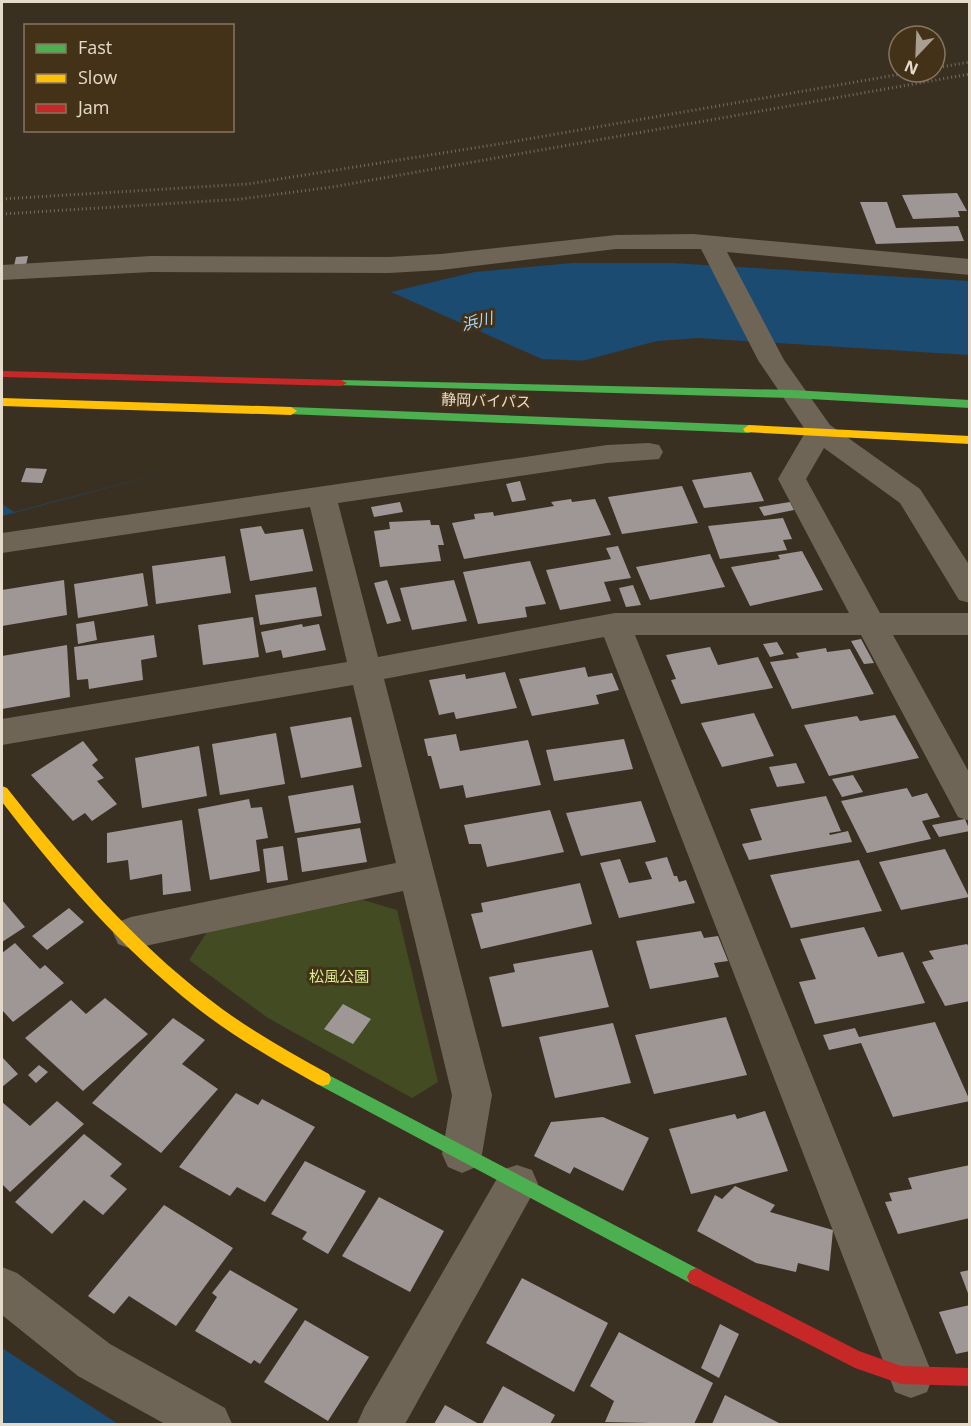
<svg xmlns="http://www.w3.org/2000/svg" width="971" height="1426" font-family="'Open Sans','Noto Sans JP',sans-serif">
	<rect width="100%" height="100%" fill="#3a3022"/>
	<!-- green -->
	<path fill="#434b22" d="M363,900l34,10 41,172 -26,16 -144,-80 -79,-58 18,-28z"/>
	<!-- water -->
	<path fill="#1b4b71" d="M572,263h100l297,18v74l-271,-17 -41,3 -655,175v-131l473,-113z
		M2,1348l116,76h-116z"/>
	<!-- pier -->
	<path fill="#3a3022" d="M391,292l151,67 49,2 -577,151 -12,-8v-121z"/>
	<!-- building -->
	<path fill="#9e9796" d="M957,193l10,18h-9l2,6 -47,2 -11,-24z
		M860,202h27l9,26 62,-2 6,15 -88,3z
		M28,256l-2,9 -12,1 2,-9z
		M26,468l21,1 -5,14 -21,-1z
		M751,472l13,29 -60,7 -12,-28z
		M520,481l6,19 -14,2 -6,-18z
		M682,486l16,37 -76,11 -14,-37z
		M571,499l1,3 23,-3 16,36 -147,24 -12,-36 23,-4 -1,-5 19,-2 1,4 60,-10 -3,-4z
		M400,502l3,10 -29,5 -3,-10z
		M790,502l4,8 -30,6 -5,-9z
		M783,518l9,21 -9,1 4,10 -67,9 -12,-33z
		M430,520l1,5h8l5,20h-6l3,16 -61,6 -6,-36 16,-2 -1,-7z
		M261,526l4,8 38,-5 10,42 -63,10 -10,-52z
		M618,546l13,32 -27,4 7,19 -51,9 -14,-40 65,-11 -5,-11z
		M802,551l21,39 -73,16 -19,-39 49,-8 -2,-4z
		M710,554l15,33 -75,13 -14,-33z
		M225,556l6,37 -75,11 -4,-38z
		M530,561l16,43 -21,3 2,10 -49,7 -15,-52z
		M143,573l5,33 -70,12 -4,-34z
		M64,580l3,35 -65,11v-36z
		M387,580l14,41 -14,3 -13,-41z
		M454,580l13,41 -55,9 -12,-42z
		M633,585l8,20 -15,2 -7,-19z
		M316,587l6,29 -62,9 -5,-30z
		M253,617l6,40 -56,8 -5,-40z
		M94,621l3,19 -19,4 -2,-20z
		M302,624l1,3 16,-3 7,26 -43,8 -2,-8 -15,3 -5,-21z
		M154,635l3,22 -16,3 2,20 -54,9 -1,-10 -11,1 -3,-33z
		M861,639l13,24 -10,1 -13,-23z
		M777,642l7,12 -14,3 -7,-13z
		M67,645l3,52 -68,12v-53z
		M710,647l8,18 40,-8 15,31 -92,16 -10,-24 5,-1 -10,-24z
		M826,648l1,4 23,-3 24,45 -82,15 -22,-47 29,-4 -3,-5z
		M585,667l3,10 24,-4 7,17 -23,5 3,9 -67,12 -13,-37z
		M505,672l12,36 -61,11 -2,-7 -15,3 -10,-35 36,-6 1,5z
		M754,713l20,43 -52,11 -21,-44z
		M895,715l24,43 -90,18 -25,-51 53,-9 3,5z
		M351,717l11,50 -61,11 -11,-51z
		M276,733l9,51 -65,11 -8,-51z
		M456,734l4,17 68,-11 13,45 -75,13 -3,-13 -23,4 -9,-33h-3l-4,-17z
		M624,739l9,30 -79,12 -8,-31z
		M83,741l15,19 -6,5 12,13 -7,3 20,23 -25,17 -7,-8 -12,8 -42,-46z
		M199,746l8,50 -65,12 -7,-50z
		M796,763l9,20 -28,4 -8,-20z
		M853,775l10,17 -21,5 -10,-18z
		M353,785l8,38 -66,10 -7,-37z
		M907,788l5,9 15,-4 13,24 -18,4 9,18 -64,14 -26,-52z
		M826,796l15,35 -12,2 1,2 18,-4 4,11 -103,18 -7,-16 20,-4 -12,-31z
		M249,799l2,9 11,-1 6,31 -12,2 4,31 -50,9 -12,-71z
		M641,801l15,41 -75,14 -15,-43z
		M550,810l14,42 -77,15 -6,-23h-12l-5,-19z
		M965,819l5,12 -31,6 -7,-12z
		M182,820l9,71 -28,4 -1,-21 -32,6 -2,-20 -21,3v-30z
		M360,828l7,34 -65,10 -5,-34z
		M283,846l5,34 -21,3 -4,-34z
		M945,849l24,48 -68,13 -22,-48z
		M667,857l7,19h3l2,6 7,-2 9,23 -76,15 -19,-55 20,-4 9,24 23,-4 -7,-17z
		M859,860l23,51 -91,17 -21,-53z
		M580,883l12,41 -111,25 -10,-35 12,-2 -2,-9z
		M2,900l23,27 -23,15z
		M69,908l15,14 -37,28 -15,-14z
		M864,927l14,30 25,-5 22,51 -110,21 -16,-42 17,-3 -16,-40z
		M701,931l3,7 14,-2 10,25 -14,2 5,14 -69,12 -14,-48z
		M15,943l25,26 5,-4 19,18 -51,39 -11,-12v-57z
		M967,944l3,5v52l-25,5 -23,-44 12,-3 -5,-8z
		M592,950l17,57 -107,20 -13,-50 26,-5 -2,-8z
		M105,998l43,36 -65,57 -58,-53 46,-38 15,14z
		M343,1004l28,15 -18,25 -29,-15z
		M726,1017l21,58 -93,19 -19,-59z
		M173,1018l32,22 -23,24 36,25 -57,64 -69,-50z
		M935,1022l35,79 -77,16 -32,-74 -32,7 -6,-15 32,-7 4,9z
		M613,1023l18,60 -76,15 -16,-61z
		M2,1057l16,17 -16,13z
		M39,1065l9,7 -12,11 -8,-8z
		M236,1093l22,12 4,-6 53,28 -50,75 -28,-15 -7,9 -51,-29z
		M57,1101l27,23 -74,68 -8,-8v-82l28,24z
		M765,1111l23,60 -97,23 -22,-65 66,-15 2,5z
		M603,1117l46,21 -26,53 -49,-24 -4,7 -36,-18 17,-34z
		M84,1134l38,30 -12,12 17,13 -24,26 -19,-15 -32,34 -37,-32z
		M305,1161l61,30 -38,63 -26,-15 5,-7 -36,-18z
		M970,1165v53l-72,16 -13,-32 7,-1 -3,-8 23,-4 -4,-11z
		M735,1186l40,19 -5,7 63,18 -4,41 -31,-8 -2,9 -40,-9 -59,-32 18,-36 7,4z
		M379,1197l65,34 -34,61 -68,-36z
		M164,1205l69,43 -57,78 -47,-30 -15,18 -26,-18z
		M230,1270l68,39 -38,55 -6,-4 -3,4 -56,-33 22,-34 -5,-4z
		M970,1270v26h-1l-9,-24z
		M522,1278l86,45 -34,69 -88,-49z
		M970,1305v46l-14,3 -17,-42z
		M305,1320l64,37 -41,64 -64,-39z
		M720,1324l19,10 -20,44 -18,-10z
		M619,1332l94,51 -19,41 -89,-2 9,-21 -24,-15z
		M503,1386l52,29 -5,9h-68z
		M725,1395l56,29h-69z
		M445,1405l34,19h-45z"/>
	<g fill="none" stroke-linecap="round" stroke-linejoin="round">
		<!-- path -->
		<path stroke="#766d61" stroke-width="3" stroke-dasharray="1 3" stroke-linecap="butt" d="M935,68l35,-6
			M2,199l246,-15 251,-40 414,-72
			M2,214l239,-15 91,-12 638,-113"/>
		<!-- street -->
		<path fill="#6f6556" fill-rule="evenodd" d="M693,234l277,25v16l-243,-23 57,108 46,65 90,64 50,77v37l-11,-3 -59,-97 -76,-55 -18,31 74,134h90v22h-77l77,139v47l-12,-4 -97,-182h-226l298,741 -6,16 -16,6 -16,-6 -6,-16 -285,-739 -220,42 108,416 -10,59 -6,13 -14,6 -14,-6 -6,-13 10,-59 -49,-204 -272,58 -13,-5 -5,-11 5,-11 13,-5 265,-54 -43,-178 -351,60v-26l345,-57 -37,-155 -308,46v-20l605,-88 42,-2 10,2 4,7 -4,7 -52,4 -269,40 40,154 237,-44h234l-71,-134 28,-48 -48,-71 -57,-111h-85l-175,21 -52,3 -238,-1 -149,8v-15l149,-9 238,1 52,-3 175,-19z
			M517,1165l15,5 6,14 -133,240h-48l7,-16 138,-238z
			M2,1267l15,6 93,71 115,64 7,16h-67l-87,-48 -76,-61z"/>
		<!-- fast -->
		<path fill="#4caf50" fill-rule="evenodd" d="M341,380l451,10 178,10v8l-178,-10 -455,-13 -2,-2z
			M291,407l458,18 6,4 -6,4 -462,-19v-6z
			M323,1072l379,199 3,6 -3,6 -6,3 -6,-3 -373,-199 -2,-5 2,-5z"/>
		<!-- slow -->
		<path fill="#ffc107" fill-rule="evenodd" d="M2,398l289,9 6,4 -6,4 -289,-9z
			M749,425l221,11v8l-225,-12 -2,-3z
			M2,786l5,2c60,76 125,152 202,211 37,29 78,52 120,75l2,5 -2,5 -6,2 -6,-2c-41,-23 -83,-47 -120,-76 -74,-58 -138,-132 -195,-206z"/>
		<!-- jam -->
		<path fill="#c62828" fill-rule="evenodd" d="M2,371l339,9 6,3 -6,3 -339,-9z
			M696,1268l163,83 42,15 69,2v18l-69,-2 -46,-16 -165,-85 -3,-6 3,-6z"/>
	</g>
	<g text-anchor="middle" stroke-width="6" stroke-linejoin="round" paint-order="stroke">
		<!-- street labels -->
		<g font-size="15" fill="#e6dacb" stroke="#443218">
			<text transform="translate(486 401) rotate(2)" y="5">静岡バイパス</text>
		</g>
		<!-- park labels -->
		<g font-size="15" fill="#d8ef92" stroke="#443218">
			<text x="339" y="982">松風公園</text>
		</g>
		<!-- water labels -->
		<g font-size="16" font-style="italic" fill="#a9d4fd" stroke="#443218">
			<text transform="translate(477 321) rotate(-13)" y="6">浜川</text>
		</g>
	</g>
	<!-- border -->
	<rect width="971" height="1426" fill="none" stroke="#e6dacb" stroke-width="6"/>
	<!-- legend -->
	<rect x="24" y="24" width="210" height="108" fill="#443218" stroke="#857560" stroke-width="1.5"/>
	<rect x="36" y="44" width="30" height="9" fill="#4caf50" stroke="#857560" stroke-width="1.5"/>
	<text x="78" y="54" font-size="18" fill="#e6dacb">Fast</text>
	<rect x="36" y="74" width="30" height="9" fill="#ffc107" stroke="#857560" stroke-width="1.5"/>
	<text x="78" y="84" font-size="18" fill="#e6dacb">Slow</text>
	<rect x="36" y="104" width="30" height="9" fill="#c62828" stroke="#857560" stroke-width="1.5"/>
	<text x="78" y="114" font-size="18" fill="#e6dacb">Jam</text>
	<!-- north arrow -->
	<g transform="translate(917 54) rotate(203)"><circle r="28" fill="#443218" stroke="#857560" stroke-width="1.5"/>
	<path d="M0-4.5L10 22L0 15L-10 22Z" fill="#aa9e90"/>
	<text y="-9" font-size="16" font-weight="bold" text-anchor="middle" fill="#e6dacb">N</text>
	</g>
</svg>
